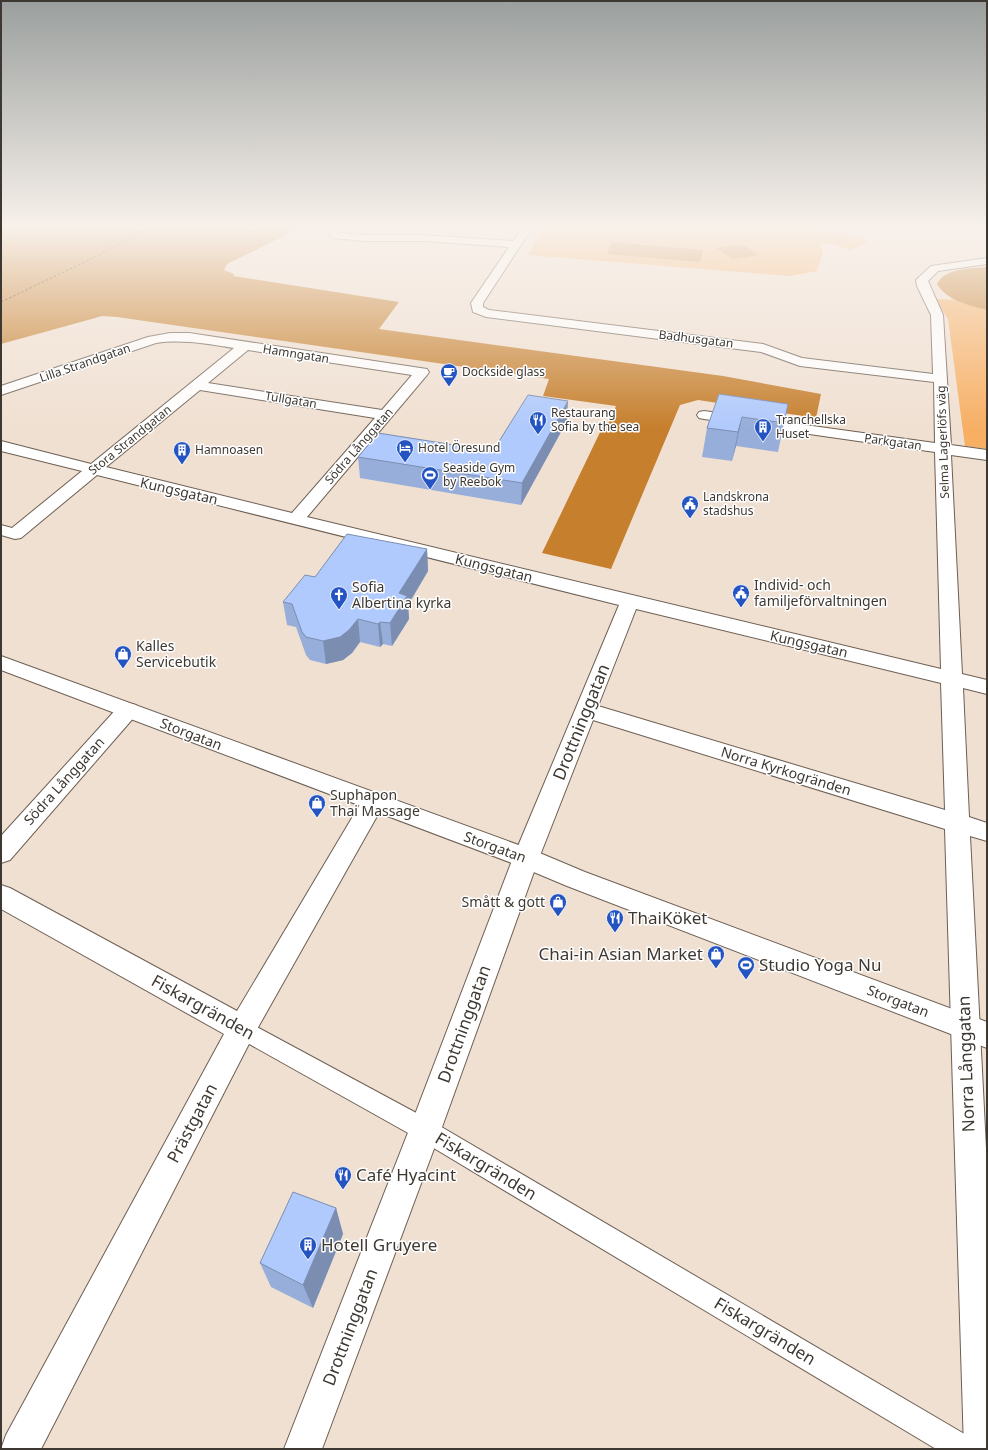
<svg xmlns="http://www.w3.org/2000/svg" width="988" height="1450" font-family="'Noto Sans',sans-serif">
	<rect width="100%" height="100%" fill="#f0e0d2"/>
	<!-- green -->
	<path fill="#f7af64" d="M545,225h232l13,5 -2,-4 2,-1h28l51,17 -19,8 -17,-6 -14,-1 4,9 -6,19 -27,5 -262,-21z
		M935,299l20,1 32,10v139l-22,-3 -17,-127z"/>
	<!-- water -->
	<path fill="#c67f2d" d="M1,225h305l-79,39 -3,6 10,4 -1,2 166,26 -20,27 344,47 98,18 -5,24 -118,-18 -18,5 -69,164 -69,-16 61,-127h4l9,-20 -73,-10 6,-17 -432,-62 -15,-1 -14,4 -87,24z
		M612,242l91,8 -3,12 -93,-8z
		M742,244l17,11 -26,4 -17,-11z
		M987,267v43c-18,-5 -40,-9 -50,-26 9,-17 34,-15 50,-17z"/>
	<g fill="none" stroke-linecap="round" stroke-linejoin="round">
		<!-- ferry -->
		<path stroke="#422503" stroke-width="1" stroke-dasharray="2.5 2" stroke-linecap="butt" d="M1,302l96,-46 55,-31"/>
		<!-- pedestrian casing -->
		<g stroke="#6d5f53" stroke-width="2">
			<path id="pedestrian" d="M242,1019l191,103 540,317 4,10h-41l-519,-311 -182,-102 -4,-7 4,-7z"/>
		</g>
		<!-- minor casing -->
		<g stroke="#6d5f53" stroke-width="2">
			<path id="minor" d="M524,225h10l-51,78v4l6,3 274,34 39,14 131,16 -2,-59 -14,-29 -1,-6 15,-14 56,-8v6l-49,7 -10,10 15,34 8,130 36,5v10l-36,-5 11,219 25,6v14l-24,-6 6,129 18,6v18l-17,-5 17,332v281h-23l-19,-620 -352,-109 -54,138 -98,272 -119,319h-38l125,-319 104,-272 106,-253 -522,-130 -76,63 -6,1 -14,-4v-10l11,3 70,-57 -81,-20v-10l90,23 143,-116c-27,-4 -52,-9 -78,-5l-155,52v-9l147,-49 22,-4h19l238,36 2,3 -2,3 -120,142 634,152 -6,-217 -231,-33 -5,-1 -2,-3 2,-3 5,-1 231,32 -1,-61 -134,-16 -39,-14 -275,-35 -13,-5 -2,-9 38,-56 -86,-6h-59l-31,-3 -5,-3 5,-3 31,3h59l90,6zM248,350l164,25 -30,35 -174,-27zM200,390l175,28 -83,95 -186,-46zM636,609l305,74 4,127 -347,-104z
				M128,703l8,2 3,5 -3,5 -126,145 -9,3v-27l119,-131z
				M373,793l8,3 4,6 -133,236 -211,411h-40l5,-14 218,-401 -223,-125v-24l9,3 227,123 128,-215z"/>
		</g>
		<!-- tertiary casing -->
		<g stroke="#6d5f53" stroke-width="2">
			<path id="tertiary" d="M1,656l534,195 50,21 402,150v26l-420,-162 -50,-21 -516,-195z"/>
		</g>
		<!-- pedestrian -->
		<use href="#pedestrian" fill="#fff" fill-rule="evenodd"/>
		<!-- minor -->
		<use href="#minor" fill="#fff" fill-rule="evenodd"/>
		<!-- tertiary -->
		<use href="#tertiary" fill="#fff" fill-rule="evenodd"/>
	</g>
	<!-- wall -->
	<path fill="#97aeda" d="M719,394l69,10 -10,48 -42,-6 -4,15 -30,-4 5,-29z
		M567,421l-46,84 -161,-27 -2,-21 135,-6z
		M427,549l1,22 -20,34 1,14 -17,27 -9,-2 -3,3 -20,-5 -8,11 -9,7 -17,4 -16,-4 -4,-5 -10,-28 -9,-2 -4,-23 32,-25z
		M336,1208l7,26 -30,74 -42,-21 -11,-24z"/>
	<!-- shaded-wall -->
	<path fill="#7b8db1" d="M568,401l-1,20 -46,84 1,-22z
		M742,417l-6,29 -4,15 6,-29z
		M427,549l1,22 -20,34 1,14 -17,27 -2,-23 9,-30z
		M358,619l2,23 -8,11 -9,7 -17,4 -3,-23z
		M380,622l3,22 -3,3 -2,-23z
		M336,1208l7,26 -30,74 -10,-23z"/>
	<!-- building -->
	<path fill="#b0cafd" stroke="#7b8db1" d="M719,394l69,10 -4,19 -42,-6 -4,15 -31,-4z
		M528,395l40,6 -46,82 -164,-26 20,-24 115,18z
		M347,534l80,15 -28,44 8,3 -17,27 -10,-1 -2,2 -20,-5 -9,11 -9,7 -17,4 -17,-4 -4,-5 -10,-28 -9,-2 22,-27 10,2z
		M293,1192l43,16 -33,77 -43,-22z"/>
	<!-- sky -->
	<linearGradient id="sky" x2="0" y2="1"><stop stop-color="#9a9f9d"/><stop offset="0.53" stop-color="#f8f1eb"/><stop offset="1" stop-color="#f8f1eb" stop-opacity="0"/></linearGradient>
	<rect width="988" height="428" fill="url(#sky)"/>
	<!-- icons -->
	<defs>
		<g id="cafe-pin" transform="scale(0.9)"><path d="M0 17L-7.5 6A9.5 9.5 0 1 1 7.5 6Z" fill="#2454c2" stroke="#fff"/><path d="M-5.5-4.5H6V0H3Q3 3.5 0 3.5H-2.5Q-5.5 3.5-5.5 0ZM3-3.2v2h1.7v-2ZM-6 4.5H4V6H-6Z" fill="#fff"/></g>
		<g id="restaurant-pin" transform="scale(0.9)"><path d="M0 17L-7.5 6A9.5 9.5 0 1 1 7.5 6Z" fill="#2454c2" stroke="#fff"/><path d="M-5-6h1v4h1v-4h1v4h1v-4h1v5L-1.5 .5V6h-2V.5L-5-1ZM5-6V6H3V1.5H1.5Q1.5-4 5-6Z" fill="#fff"/></g>
		<g id="building-pin" transform="scale(0.9)"><path d="M0 17L-7.5 6A9.5 9.5 0 1 1 7.5 6Z" fill="#2454c2" stroke="#fff"/><path d="M-4-6H4V6H1V3H-1V6H-4ZM-2.5-4.3h1.7v1.8h-1.7ZM.8-4.3h1.7v1.8H.8ZM-2.5-1h1.7V.8h-1.7ZM.8-1h1.7V.8H.8Z" fill="#fff"/></g>
		<g id="hotel-pin" transform="scale(0.9)"><path d="M0 17L-7.5 6A9.5 9.5 0 1 1 7.5 6Z" fill="#2454c2" stroke="#fff"/><path d="M-6-4.5h1.5V1H6V5H4.5V3h-9V5H-6ZM-4 0a1.8 1.8 0 1 1 3.6 0ZM.5 0V-2.5h3Q6-2.5 6 0Z" fill="#fff"/></g>
		<g id="stadium-pin" transform="scale(0.9)"><path d="M0 17L-7.5 6A9.5 9.5 0 1 1 7.5 6Z" fill="#2454c2" stroke="#fff"/><path d="M0-5a6.5 5 0 1 0 0 10a6.5 5 0 1 0 0-10ZM-3.5-1.8h7v3.6h-7Z" fill="#fff"/></g>
		<g id="civic-pin" transform="scale(0.9)"><path d="M0 17L-7.5 6A9.5 9.5 0 1 1 7.5 6Z" fill="#2454c2" stroke="#fff"/><path d="M-.6-6.5H3V-4.5H.6V-3L4-1V1h2V6H-6V1h2V-1L-.6-3ZM-1.2 2.5V6h2.4V2.5Z" fill="#fff"/></g>
		<g id="church-pin" transform="scale(0.9)"><path d="M0 17L-7.5 6A9.5 9.5 0 1 1 7.5 6Z" fill="#2454c2" stroke="#fff"/><path d="M-1.2-6h2.4v3.5h3.3v2.4h-3.3V6h-2.4V-.1h-3.3v-2.4h3.3Z" fill="#fff"/></g>
		<g id="shop-pin" transform="scale(0.9)"><path d="M0 17L-7.5 6A9.5 9.5 0 1 1 7.5 6Z" fill="#2454c2" stroke="#fff"/><path d="M-5-2.5h2.3a2.7 3.5 0 0 1 5.4 0H5L5.5 6h-11ZM-1.5-2.5h3a1.5 2.3 0 0 0-3 0Z" fill="#fff"/></g>
	</defs>
	<g fill-rule="evenodd">
		<use href="#cafe-pin" x="449" y="372"/>
		<use href="#restaurant-pin" x="538" y="420"/>
		<use href="#building-pin" x="763" y="427"/>
		<use href="#hotel-pin" x="405" y="448"/>
		<use href="#building-pin" x="182" y="450"/>
		<use href="#stadium-pin" x="430" y="475"/>
		<use href="#civic-pin" x="690" y="504"/>
		<use href="#civic-pin" x="741" y="593"/>
		<use href="#church-pin" x="339" y="595"/>
		<use href="#shop-pin" x="123" y="654"/>
		<use href="#shop-pin" x="317" y="803"/>
		<use href="#shop-pin" x="558" y="902"/>
		<use href="#restaurant-pin" x="615" y="918"/>
		<use href="#shop-pin" x="716" y="954"/>
		<use href="#stadium-pin" x="746" y="965"/>
		<use href="#restaurant-pin" x="343" y="1175"/>
		<use href="#building-pin" x="308" y="1245"/>
	</g>
	<g text-anchor="middle" stroke-width="3" stroke-linejoin="round" paint-order="stroke">
		<!-- far-street labels -->
		<g font-size="12" fill="#3e3832" stroke="#fff">
			<text transform="translate(696 339) rotate(7)" y="4">Badhusgatan</text>
			<text transform="translate(296 354) rotate(9)" y="4">Hamngatan</text>
			<text transform="translate(85 363) rotate(-19)" y="4">Lilla Strandgatan</text>
			<text transform="translate(291 400) rotate(9)" y="4">Tullgatan</text>
			<text transform="translate(130 440) rotate(-39)" y="4">Stora Strandgatan</text>
			<text transform="translate(893 442) rotate(8)" y="4">Parkgatan</text>
			<text transform="translate(943 442) rotate(-92)" y="4">Selma Lagerlöfs väg</text>
			<text transform="translate(359 446) rotate(-49)" y="4">Södra Långgatan</text>
		</g>
		<!-- far-poi labels -->
		<g font-size="12" fill="#3e3832" stroke="#fff" text-anchor="start">
			<text x="462" y="376">Dockside glass</text>
			<text x="551" y="417">Restaurang<tspan x="551" dy="14">Sofia by the sea</tspan></text>
			<text x="776" y="424">Tranchellska<tspan x="776" dy="14">Huset</tspan></text>
			<text x="418" y="452">Hotel Öresund</text>
			<text x="195" y="454">Hamnoasen</text>
			<text x="443" y="472">Seaside Gym<tspan x="443" dy="14">by Reebok</tspan></text>
			<text x="703" y="501">Landskrona<tspan x="703" dy="14">stadshus</tspan></text>
		</g>
		<!-- street labels -->
		<g font-size="14" fill="#3e3832" stroke="#fff">
			<text transform="translate(179 491) rotate(13)" y="5">Kungsgatan</text>
			<text transform="translate(494 568) rotate(14)" y="5">Kungsgatan</text>
			<text transform="translate(809 644) rotate(13)" y="5">Kungsgatan</text>
			<text transform="translate(191 734) rotate(21)" y="5">Storgatan</text>
			<text transform="translate(786 771) rotate(17)" y="5">Norra Kyrkogränden</text>
			<text transform="translate(64 781) rotate(-48)" y="5">Södra Långgatan</text>
			<text transform="translate(495 847) rotate(20)" y="5">Storgatan</text>
			<text transform="translate(898 1001) rotate(21)" y="5">Storgatan</text>
		</g>
		<!-- poi labels -->
		<g font-size="14" fill="#3e3832" stroke="#fff" text-anchor="start">
			<text x="754" y="590">Individ- och<tspan x="754" dy="16">familjeförvaltningen</tspan></text>
			<text x="352" y="592">Sofia<tspan x="352" dy="16">Albertina kyrka</tspan></text>
			<text x="136" y="651">Kalles<tspan x="136" dy="16">Servicebutik</tspan></text>
			<text x="330" y="800">Suphapon<tspan x="330" dy="16">Thai Massage</tspan></text>
			<text x="545" y="907" text-anchor="end">Smått &amp; gott</text>
		</g>
		<!-- near-street labels -->
		<g font-size="17" fill="#3e3832" stroke="#fff">
			<text transform="translate(581 722) rotate(-68)" y="6">Drottninggatan</text>
			<text transform="translate(203 1007) rotate(29)" y="6">Fiskargränden</text>
			<text transform="translate(464 1024) rotate(-70)" y="6">Drottninggatan</text>
			<text transform="translate(966 1064) rotate(-92)" y="6">Norra Långgatan</text>
			<text transform="translate(192 1123) rotate(-62)" y="6">Prästgatan</text>
			<text transform="translate(486 1166) rotate(31)" y="6">Fiskargränden</text>
			<text transform="translate(350 1327) rotate(-69)" y="6">Drottninggatan</text>
			<text transform="translate(765 1331) rotate(31)" y="6">Fiskargränden</text>
		</g>
		<!-- near-poi labels -->
		<g font-size="17" fill="#3e3832" stroke="#fff" text-anchor="start">
			<text x="628" y="924">ThaiKöket</text>
			<text x="703" y="960" text-anchor="end">Chai-in Asian Market</text>
			<text x="759" y="971">Studio Yoga Nu</text>
			<text x="356" y="1181">Café Hyacint</text>
			<text x="321" y="1251">Hotell Gruyere</text>
		</g>
	</g>
	<!-- border -->
	<rect width="988" height="1450" fill="none" stroke="#3e3832" stroke-width="4"/>
</svg>
